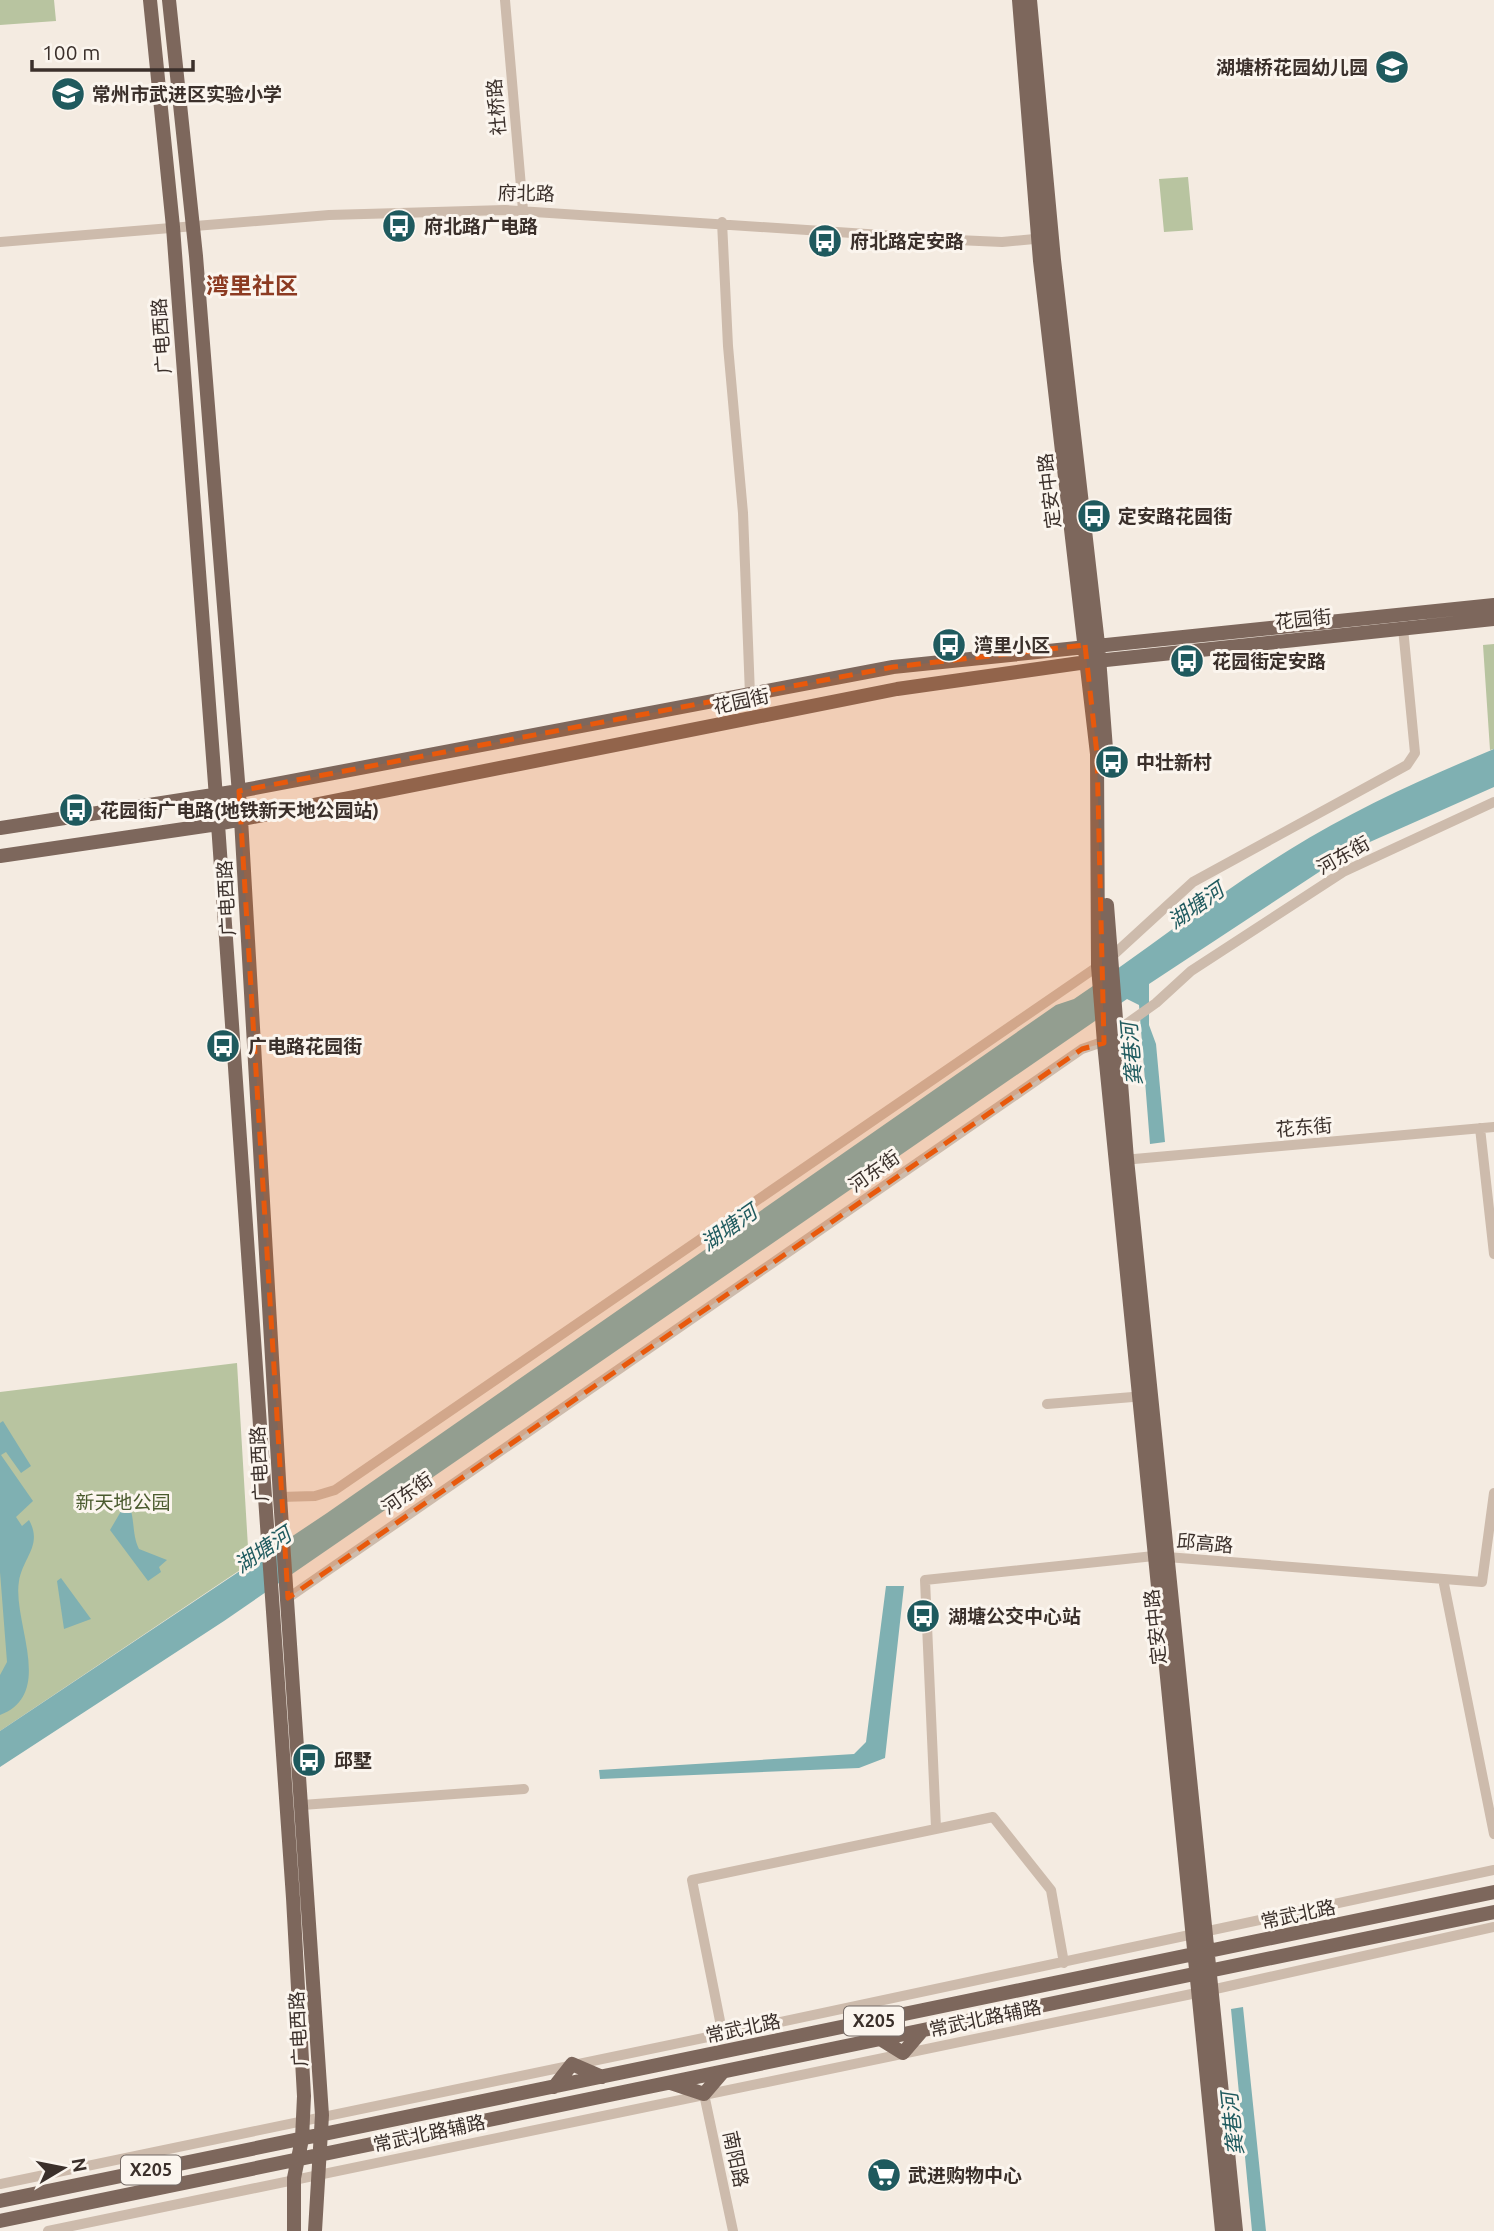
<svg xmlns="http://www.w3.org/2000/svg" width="1494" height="2231" font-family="Ubuntu,'Noto Sans SC',sans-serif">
	<rect width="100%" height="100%" fill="#f4ebe1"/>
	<!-- green -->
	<path fill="#b8c4a0" d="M0,0h54l2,21 -56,4z
		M1188,177l5,53 -29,2 -5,-53z
		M1494,644v105l-4,1 -7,-105z
		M237,1363l12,201 -249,167v-339z"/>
	<!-- water -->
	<path fill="#7fb0b2" d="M1494,749v38l-140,62 -205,135v41l7,19 9,98 -15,2 -11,-139 -12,-6 -903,622 -224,146v-36l327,-218 729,-508 18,-6c72,-49 140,-103 215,-149 64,-40 135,-72 205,-101z
		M3,1421l28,45 -10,7 -15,-21 -5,3 32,46 -17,16 6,9 7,-6c14,25 -6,37 -10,61 -7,41 37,113 -19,134v-40l7,-13 -7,-90v-149z
		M127,1501c9,16 4,32 12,48l28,11 -8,7 2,5 -13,9 -38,-51z
		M61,1578l30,41 -27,10 -7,-48z
		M886,1586h18l-19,172 -26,10 -259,11 -1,-9 255,-16 12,-12z
		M1243,2007l23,224h-14l-21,-222z"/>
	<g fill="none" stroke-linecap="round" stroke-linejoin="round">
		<!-- minor -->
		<path stroke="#cdbbac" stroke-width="10" d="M505,0l18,210
			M722,222l6,124 15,167 7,182
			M0,242l329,-27 176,-5 452,30 45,2 43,-4
			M1480,1128l14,126
			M1123,1160l371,-33
			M1047,1404l98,-8
			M280,1497l35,-1 20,-6 775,-532 83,-76 214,-117 8,-12 -12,-125
			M1443,1579l51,255
			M288,1598l794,-549 35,-12 8,-12 31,-22 35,-32 152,-99 151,-70
			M302,1805l222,-16
			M936,1828l-11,-248 229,-24 328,26 12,-89
			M723,2036l-31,-156 301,-63 58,73 13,73
			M704,2094l29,137
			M0,2184c498,-104 997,-205 1494,-314
			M48,2231l1163,-241 283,-63"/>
		<!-- major -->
		<path stroke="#7d675c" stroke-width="14" d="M150,0l23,227 45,597 75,1074 11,198 -2,43 -8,39v53
			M169,0l27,256 45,563 39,678 42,618 -7,116
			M1019,0l21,261 57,493 1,212 6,77 118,1188
			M1030,0l24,260 44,384 8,105
			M0,828l239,-37 654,-124 601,-62
			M0,856l218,-32 679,-135 190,-27 407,-43
			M1107,905l20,254 109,1072
			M882,2040l21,13 18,-21
			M671,2083l33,11 18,-21
			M554,2087l18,-23 30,13
			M0,2201l1494,-309
			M0,2221l1494,-309"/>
	</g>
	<!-- marked area -->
	<path fill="#e8590c" fill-opacity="0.2" stroke="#e8590c" stroke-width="5" stroke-dasharray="14 9" stroke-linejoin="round" d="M1085,645l12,109 7,289 -22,6 -794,549 -49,-807 654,-124z"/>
	<!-- icons -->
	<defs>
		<g id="school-disc" transform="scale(1.75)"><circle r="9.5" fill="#1f5a5e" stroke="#fbf5ee"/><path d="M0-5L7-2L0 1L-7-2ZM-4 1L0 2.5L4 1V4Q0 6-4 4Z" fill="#fff"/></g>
		<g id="bus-disc" transform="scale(1.75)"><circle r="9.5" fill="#1f5a5e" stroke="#fbf5ee"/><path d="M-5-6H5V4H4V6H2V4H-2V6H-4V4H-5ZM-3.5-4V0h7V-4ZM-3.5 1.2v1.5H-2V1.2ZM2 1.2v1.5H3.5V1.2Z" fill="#fff"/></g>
		<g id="supermarket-disc" transform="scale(1.75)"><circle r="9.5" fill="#1f5a5e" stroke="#fbf5ee"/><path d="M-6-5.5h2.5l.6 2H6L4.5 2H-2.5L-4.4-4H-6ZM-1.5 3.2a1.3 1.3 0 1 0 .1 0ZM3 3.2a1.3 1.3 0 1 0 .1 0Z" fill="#fff"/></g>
	</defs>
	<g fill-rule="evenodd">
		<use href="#school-disc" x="1392" y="67"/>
		<use href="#school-disc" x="68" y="94"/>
		<use href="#bus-disc" x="399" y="226"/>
		<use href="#bus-disc" x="825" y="241"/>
		<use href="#bus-disc" x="1094" y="516"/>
		<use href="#bus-disc" x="949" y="645"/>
		<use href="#bus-disc" x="1187" y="661"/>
		<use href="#bus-disc" x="1112" y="762"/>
		<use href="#bus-disc" x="76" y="810"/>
		<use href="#bus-disc" x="223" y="1046"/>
		<use href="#bus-disc" x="923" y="1616"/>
		<use href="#bus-disc" x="309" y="1760"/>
		<use href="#supermarket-disc" x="884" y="2175"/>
	</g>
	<g text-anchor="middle" stroke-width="6" stroke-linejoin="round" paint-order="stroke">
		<!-- shield labels -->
		<g fill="#fbf5ee" stroke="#756b66" stroke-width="2">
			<rect x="844" y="2006.5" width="60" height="29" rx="5"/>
			<rect x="121" y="2155.5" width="60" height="29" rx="5"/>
		</g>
		<g font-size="18" font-weight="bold" fill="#3b302b">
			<text x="874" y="2027">X205</text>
			<text x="151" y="2176">X205</text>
		</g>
		<!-- poi labels -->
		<g font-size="19" font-weight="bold" fill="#3b302b" stroke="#fbf5ee" text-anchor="start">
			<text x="1368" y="74" text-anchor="end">湖塘桥花园幼儿园</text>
			<text x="92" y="101">常州市武进区实验小学</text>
			<text x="424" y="233">府北路广电路</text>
			<text x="850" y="248">府北路定安路</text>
			<text x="1118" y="523">定安路花园街</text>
			<text x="974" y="652">湾里小区</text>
			<text x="1212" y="668">花园街定安路</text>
			<text x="1136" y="769">中壮新村</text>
			<text x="100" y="817">花园街广电路(地铁新天地公园站)</text>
			<text x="248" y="1053">广电路花园街</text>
			<text x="948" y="1623">湖塘公交中心站</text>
			<text x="334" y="1767">邱墅</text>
			<text x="908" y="2182">武进购物中心</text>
		</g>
		<!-- street labels -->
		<g font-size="19" fill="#3b302b" stroke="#fbf5ee">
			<text transform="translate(496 107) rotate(-95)" y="7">社桥路</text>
			<text transform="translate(526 193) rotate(1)" y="7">府北路</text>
			<text transform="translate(161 336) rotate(-94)" y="7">广电西路</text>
			<text transform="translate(1049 491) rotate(-97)" y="7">定安中路</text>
			<text transform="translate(1303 619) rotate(-6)" y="7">花园街</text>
			<text transform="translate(741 701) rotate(-12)" y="7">花园街</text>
			<text transform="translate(1343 855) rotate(-29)" y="7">河东街</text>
			<text transform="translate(226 898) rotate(-93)" y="7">广电西路</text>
			<text transform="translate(1304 1127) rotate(-5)" y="7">花东街</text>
			<text transform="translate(874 1171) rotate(-35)" y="7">河东街</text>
			<text transform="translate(259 1464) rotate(-93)" y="7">广电西路</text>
			<text transform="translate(407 1493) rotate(-35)" y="7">河东街</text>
			<text transform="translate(1205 1543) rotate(5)" y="7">邱高路</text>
			<text transform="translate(1155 1627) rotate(-96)" y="7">定安中路</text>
			<text transform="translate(1298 1914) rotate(-12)" y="7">常武北路</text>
			<text transform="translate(985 2018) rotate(-12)" y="7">常武北路辅路</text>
			<text transform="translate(743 2028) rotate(-12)" y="7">常武北路</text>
			<text transform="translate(298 2029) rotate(-93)" y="7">广电西路</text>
			<text transform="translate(429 2133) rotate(-12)" y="7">常武北路辅路</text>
			<text transform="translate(736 2159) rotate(78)" y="7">南阳路</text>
		</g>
		<!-- park labels -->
		<g font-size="19" fill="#4a5a2e" stroke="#fbf5ee">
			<text x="123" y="1509">新天地公园</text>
		</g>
		<!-- water labels -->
		<g font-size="21" font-style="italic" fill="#1f5a5e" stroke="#fbf5ee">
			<text transform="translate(1196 906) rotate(-35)" y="7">湖塘河</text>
			<text transform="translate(1132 1054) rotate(-95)" y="7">龚巷河</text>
			<text transform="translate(729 1228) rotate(-35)" y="7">湖塘河</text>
			<text transform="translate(263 1550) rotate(-34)" y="7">湖塘河</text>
			<text transform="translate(1233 2124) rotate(-96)" y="7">龚巷河</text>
		</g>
		<!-- quarter labels -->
		<g font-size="23" font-weight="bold" fill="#8c3b22" stroke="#fbf5ee">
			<text x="252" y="294">湾里社区</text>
		</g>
	</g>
	<!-- north arrow -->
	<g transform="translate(63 2168) rotate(80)" stroke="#fbf5ee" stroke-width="5" paint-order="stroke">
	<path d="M0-5L12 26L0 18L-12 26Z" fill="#3b302b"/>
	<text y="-10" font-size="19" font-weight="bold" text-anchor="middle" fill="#3b302b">N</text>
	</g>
	<!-- scale -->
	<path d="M32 60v10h161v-10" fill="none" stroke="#3b302b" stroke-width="3.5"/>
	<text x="42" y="60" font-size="21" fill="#3b302b" stroke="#fbf5ee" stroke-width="5" paint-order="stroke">100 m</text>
</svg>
